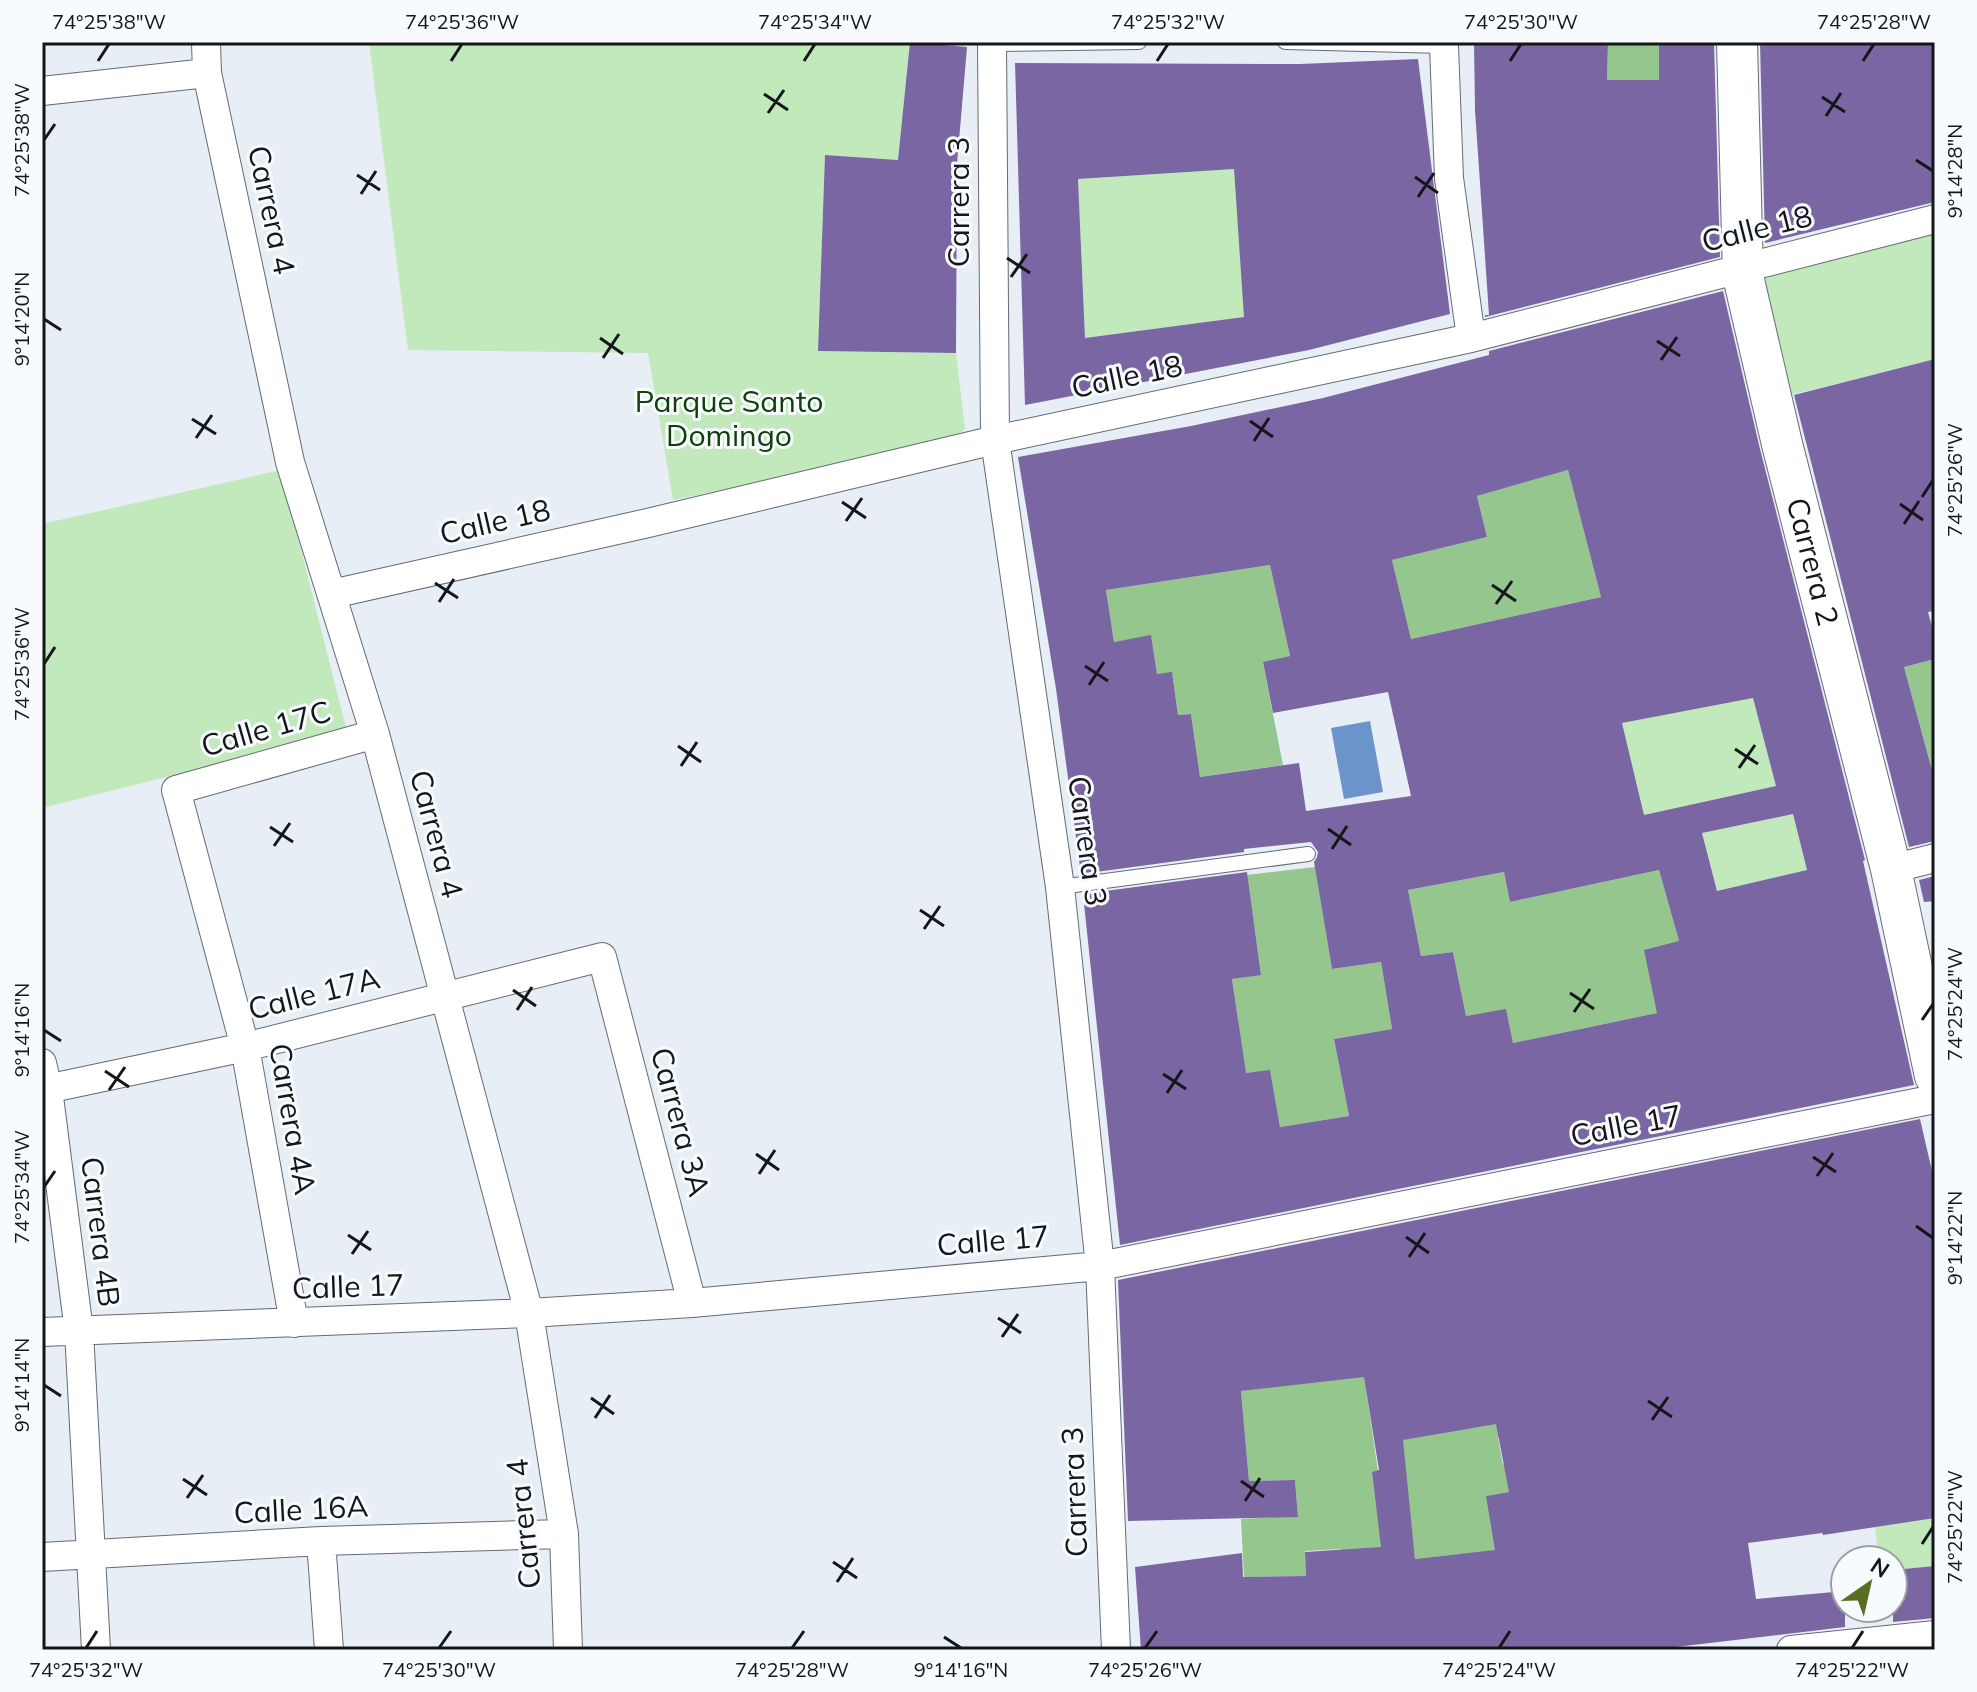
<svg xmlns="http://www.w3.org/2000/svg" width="1977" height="1692" font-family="Mulish,sans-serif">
	<rect width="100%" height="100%" fill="#e7eef6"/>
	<!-- green -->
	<path fill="#c1e9bb" d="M369,42h541l-12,118 -73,-5 -7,196 138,2 9,76 -18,14 -274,57 -25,-147 -240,-3z
		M1234,169l11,148 -160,21 -7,-159z
		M1935,227v132l-164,41 -28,-124z
		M281,470l66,262 -305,76v-284z
		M1753,698l23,88 -132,29 -22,-92z
		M1793,814l14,56 -90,21 -15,-58z
		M1935,1518v48l-42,4v-10h-14l-4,-33z"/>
	<!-- forest -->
	<path fill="#95c68e" d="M1608,42h51v38h-52z
		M1568,470l33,127 -190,42 -19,-79 95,-23 -10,-41z
		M1270,565l20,91 -27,7 20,102 -83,12 -9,-63 -13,1 -6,-42 -15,1 -6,-38 -37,6 -8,-52z
		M1935,659v109l-3,1 -28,-102z
		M1315,867l17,102 49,-7 11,67 -58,10 15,77 -69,11 -10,-56 -47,4 -8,-46 24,-3 -7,-47 29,-5 -14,-99z
		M1659,870l20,71 -22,72 -144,30 -7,-33 -40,6 -13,-64 -32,4 -13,-66 96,-18 6,30z
		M1364,1375l14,96 -6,1 12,93 -41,4 -2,-20 -36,2 1,25 -62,1 -3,-58 57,-3 -3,-36 -46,1 -8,-90z
		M1460,1414l118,13 -80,11 5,27 25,-4 4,27 -45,8 13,80 -35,6 -4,-28 -46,5 -14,-119z"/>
	<!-- water -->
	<path fill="#6b94ca" d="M1370,721l13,71 -39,7 -13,-71z"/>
	<!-- building -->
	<path fill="#7a66a2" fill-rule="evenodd" d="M910,42l57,5 -10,117 -1,189 -138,-2 7,-196 73,5z
		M1474,42h134l-1,38h52v-38h55l6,215 -235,60v-2h4l-14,-205z
		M1760,42h175v160l-170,41z
		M1418,59l32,255 -141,36 -284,55 -10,-342 285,1zM1234,169l10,148 -159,21 -7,-159z
		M1723,291l37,158 105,411 -2,1 51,224 -794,160 -37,-351 164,-22 14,103 -29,4 14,94 24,-3 10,57 69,-11 -15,-77 58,-10 -11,-67 -49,7 -18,-107 3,-5 1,-5 -7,-10 -67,7v3l-163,22 -25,-185 -38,-232 173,-31 132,-28 166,-43v-4zM1568,470l33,127 -190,42 -19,-79 95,-23 -10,-41zM1270,565l20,91 -27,6 10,51 115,-21 23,104 -105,15 -7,-48 -99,14 -9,-63 -13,1 -6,-43 -15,2 -6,-39 -37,7 -8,-52zM1753,698l23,88 -132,29 -22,-92zM1793,814l14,56 -90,21 -15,-58zM1659,870l20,71 -35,9 13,63 -144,30 -7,-34 -40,7 -13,-64 -32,4 -13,-66 96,-18 6,30z
		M1935,359v252l-7,1 7,25v22l-31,8 31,114v60l-26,6 -115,-452z
		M1935,876v25l-11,1 -5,-22z
		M1920,1119l15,65v334l-112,17 -1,-2 -74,10 8,56 89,-8v36l-195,23h-509l-6,-83 107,-14 1,24 63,-1 -1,-24 76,-5 -9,-75 7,-2 -15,-93 -123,14 8,90 46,-1 3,37 -170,4 -10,-241zM1496,1424l13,68 -23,4 9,54 -80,9 -12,-119z
		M1935,1566v52l-42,4v-52z"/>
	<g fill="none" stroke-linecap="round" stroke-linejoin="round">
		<!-- service casing -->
		<g stroke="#646b71" stroke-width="16">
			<path id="service" d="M1285,42l159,4
				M992,44l147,-2
				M1060,887l248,-33"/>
		</g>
		<!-- minor casing -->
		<g stroke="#646b71" stroke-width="30">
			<path id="minor" d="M206,42l1,31 83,389 85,272 154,579 35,221 4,116
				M992,42l3,398 65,447 40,379 16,384
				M1444,46l5,132 22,160
				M42,91l165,-18
				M332,594l316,-71 347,-83 476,-102 464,-119
				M1891,869l44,-11
				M42,1063l6,26 31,242 17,319
				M42,1090l203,-43 357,-90 90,346
				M294,1323l-49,-276 -69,-257 199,-56
				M42,1332l487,-19 163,-10 408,-37 835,-167
				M321,1541l8,109
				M42,1557l279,-16 243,-7
				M1791,1650l144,-15"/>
		</g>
		<!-- secondary casing -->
		<g stroke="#646b71" stroke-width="42">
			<g id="secondary">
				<path id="s1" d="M1737,42l6,234 39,168 109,425 44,207"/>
			</g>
		</g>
		<!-- service -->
		<use href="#service" stroke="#fff" stroke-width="14"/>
		<!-- minor -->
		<use href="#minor" stroke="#fff" stroke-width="28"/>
		<!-- secondary -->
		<use href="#secondary" stroke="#fff" stroke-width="40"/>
	</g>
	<!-- ticks -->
	<path fill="none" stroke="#141619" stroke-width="3" d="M98,61l11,-17M451,61l11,-17M804,61l11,-17M1157,61l11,-17M1510,61l11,-17M1863,61l11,-17M764,94l24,16M1822,97l23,15M768,113l16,-23M1826,116l15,-23M44,140l11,-16M1916,160l17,11M357,175l23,15M1415,177l23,16M361,194l15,-23M1418,197l16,-24M1007,258l23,15M1011,277l16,-23M44,319l17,11M600,338l23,16M1657,341l23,15M603,358l16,-24M1661,360l16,-23M192,419l24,15M1250,421l23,16M196,438l16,-23M1254,441l15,-23M1922,497l11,-17M842,502l24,16M1900,504l23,16M846,521l16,-23M1904,524l15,-23M435,583l23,15M1492,585l24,16M439,602l15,-23M1496,604l16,-23M44,664l11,-17M1085,666l23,15M1089,685l15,-23M678,746l23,16M1735,749l23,15M681,766l16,-24M1739,768l16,-23M270,827l23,15M1328,829l23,16M274,846l16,-23M1332,849l15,-23M920,910l24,16M924,929l16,-23M513,990l23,16M1570,993l24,16M517,1010l15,-23M1574,1012l16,-23M1922,1020l11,-16M44,1030l17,11M105,1071l24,16M1163,1074l23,15M109,1090l16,-23M1167,1093l15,-23M756,1154l23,16M1813,1157l23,15M759,1174l16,-24M1817,1176l16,-23M44,1187l11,-16M1916,1226l17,12M348,1235l23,15M1406,1237l23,16M352,1254l16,-23M1409,1257l16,-24M998,1318l23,15M1002,1337l16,-23M44,1385l17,11M591,1398l23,16M1648,1401l24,16M595,1418l15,-23M1652,1420l16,-23M183,1479l24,16M1241,1481l23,16M187,1498l16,-23M1245,1501l15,-23M1922,1544l11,-17M833,1562l24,16M837,1582l16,-24M944,1637l17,11M86,1648l11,-17M439,1648l12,-17M792,1648l12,-17M1145,1648l12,-17M1499,1648l11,-17M1852,1648l11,-17"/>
	<g text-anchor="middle" stroke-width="6" stroke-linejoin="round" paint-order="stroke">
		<!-- street labels -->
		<g font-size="30" fill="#141619" stroke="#f8fbfe">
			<text transform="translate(959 202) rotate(-90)" y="10">Carrera 3</text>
			<text transform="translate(271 210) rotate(78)" y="10">Carrera 4</text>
			<text transform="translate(1757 229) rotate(-14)" y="10">Calle 18</text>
			<text transform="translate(1127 377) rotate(-12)" y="10">Calle 18</text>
			<text transform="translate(495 522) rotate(-13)" y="10">Calle 18</text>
			<text dy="10" stroke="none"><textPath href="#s1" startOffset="528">Carrera 2</textPath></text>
			<text transform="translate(266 729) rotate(-16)" y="10">Calle 17C</text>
			<text transform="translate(436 834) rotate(75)" y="10">Carrera 4</text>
			<text transform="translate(1087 841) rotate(82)" y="10">Carrera 3</text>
			<text transform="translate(314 994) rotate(-14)" y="10">Calle 17A</text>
			<text transform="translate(292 1119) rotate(80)" y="10">Carrera 4A</text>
			<text transform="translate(680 1122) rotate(75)" y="10">Carrera 3A</text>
			<text transform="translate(1626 1126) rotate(-11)" y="10">Calle 17</text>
			<text transform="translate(100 1232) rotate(83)" y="10">Carrera 4B</text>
			<text transform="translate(993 1241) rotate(-5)" y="10">Calle 17</text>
			<text transform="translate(348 1287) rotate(-2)" y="10">Calle 17</text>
			<text transform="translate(1075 1492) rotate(-92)" y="10">Carrera 3</text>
			<text transform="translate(301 1510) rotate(-3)" y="10">Calle 16A</text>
			<text transform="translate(524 1524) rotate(-96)" y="10">Carrera 4</text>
		</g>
		<!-- park labels -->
		<g font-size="30" fill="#0f4009" stroke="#f8fbfe">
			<text x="729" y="412">Parque Santo<tspan x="729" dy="34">Domingo</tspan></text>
		</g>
	</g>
	<!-- border -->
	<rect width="1977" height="1692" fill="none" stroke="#f8fbfe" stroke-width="88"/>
	<!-- north arrow -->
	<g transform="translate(1869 1584) rotate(34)"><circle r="38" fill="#f8fbfe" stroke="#9d9fa2" stroke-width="2"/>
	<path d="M0-6L14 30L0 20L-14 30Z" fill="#566f20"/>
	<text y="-12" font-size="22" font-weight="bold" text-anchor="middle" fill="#141619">N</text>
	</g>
	<rect x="44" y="44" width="1889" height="1604" fill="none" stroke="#141619" stroke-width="3"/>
	<g font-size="20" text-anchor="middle" fill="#141619">
		<text x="109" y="29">74°25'38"W</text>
		<text x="462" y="29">74°25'36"W</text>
		<text x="815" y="29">74°25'34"W</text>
		<text x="1168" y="29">74°25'32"W</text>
		<text x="1521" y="29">74°25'30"W</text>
		<text x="1874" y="29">74°25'28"W</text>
		<text transform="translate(22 140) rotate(-90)" y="7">74°25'38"W</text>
		<text transform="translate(1955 171) rotate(-90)" y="7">9°14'28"N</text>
		<text transform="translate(22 319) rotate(-90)" y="7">9°14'20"N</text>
		<text transform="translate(1955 480) rotate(-90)" y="7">74°25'26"W</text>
		<text transform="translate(22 664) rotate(-90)" y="7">74°25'36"W</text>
		<text transform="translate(1955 1004) rotate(-90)" y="7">74°25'24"W</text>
		<text transform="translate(22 1030) rotate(-90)" y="7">9°14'16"N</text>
		<text transform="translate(22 1187) rotate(-90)" y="7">74°25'34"W</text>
		<text transform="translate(1955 1238) rotate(-90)" y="7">9°14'22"N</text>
		<text transform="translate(22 1385) rotate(-90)" y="7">9°14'14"N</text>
		<text transform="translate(1955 1527) rotate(-90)" y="7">74°25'22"W</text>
		<text x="86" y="1677">74°25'32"W</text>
		<text x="439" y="1677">74°25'30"W</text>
		<text x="792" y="1677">74°25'28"W</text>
		<text x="961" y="1677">9°14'16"N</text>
		<text x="1145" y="1677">74°25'26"W</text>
		<text x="1499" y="1677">74°25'24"W</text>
		<text x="1852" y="1677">74°25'22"W</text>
	</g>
</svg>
